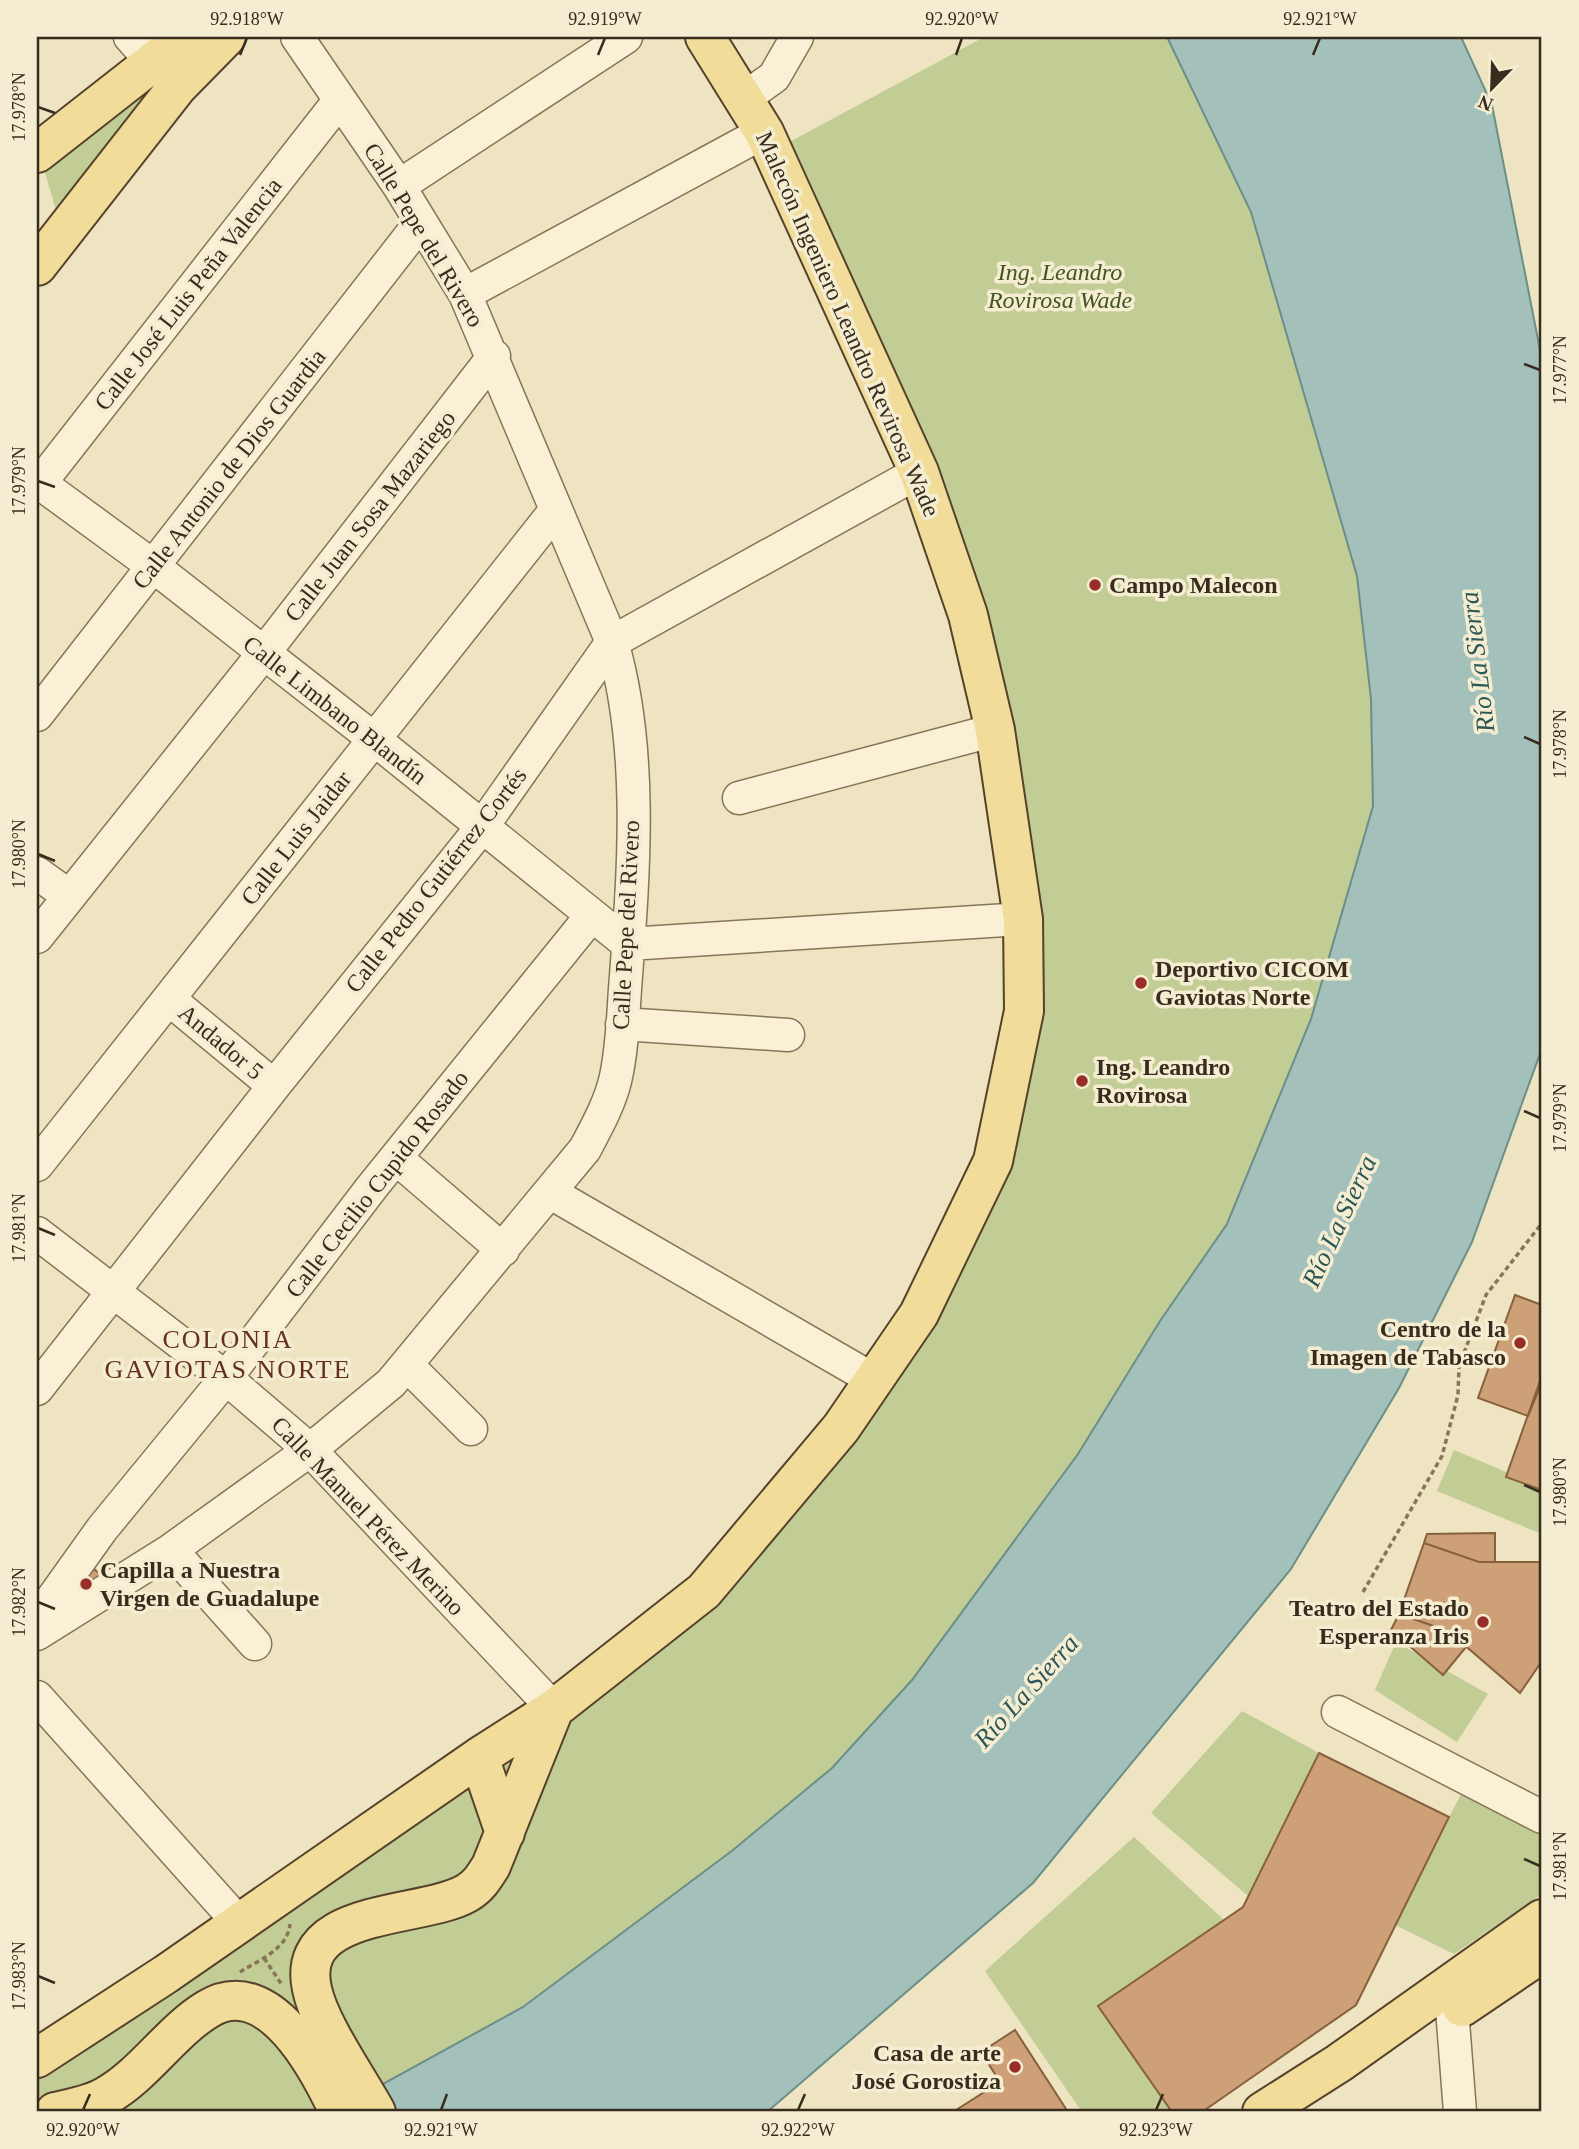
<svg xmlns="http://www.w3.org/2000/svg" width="1579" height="2149" font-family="'Times New Roman',serif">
	<rect width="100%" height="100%" fill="#eee4c1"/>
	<!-- green -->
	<path fill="#c2cc95" d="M984,37h183l84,175 106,364 14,123 2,107 -62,213 -84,205 -67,97 -82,133 -166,226 -80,88 -99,82 -210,157 -191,105h-295v-54l667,-467 170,-211 119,-219 31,-150 -56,-396 -195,-464z
		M168,67l-110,150 -14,-48z
		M1454,1450l88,37v47l-105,-43z
		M1396,1642l92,52 -31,48 -82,-52z
		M1242,1711l77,42 -71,143 -97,-83z
		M1465,1786l77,39v69l-88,60 -59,-29z
		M1134,1837l90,83 -126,86 74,106h-90l-97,-141z"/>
	<!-- water -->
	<path fill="#a4c0ba" stroke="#6b8f88" stroke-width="2" d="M1167,37h294l31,68 50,255v688l-70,194 -73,146 -108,181 -258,314 -266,229h-435l191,-105 210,-157 99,-82 80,-88 166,-226 82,-133 67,-97 84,-205 62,-213 -2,-107 -14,-123 -106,-364z"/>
	<!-- building -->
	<path fill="#cda077" stroke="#87603e" stroke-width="2" d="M1515,1295l27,10v77l-14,34 -50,-18z
		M1540,1381l2,1v108l-36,-13z
		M1495,1533v29h-16l-55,-19 3,-9z
		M1424,1543l55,19h63v99l-22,32 -72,-62 -49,-17z
		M90,1565l15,14 -26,18 -8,-8z
		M1399,1614l49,17 18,16 -23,28 -52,-45z
		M1319,1753l130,64 -93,188 -154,107h-30l-74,-106 145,-99z
		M1015,2030l53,82h-115l47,-30 -19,-30z"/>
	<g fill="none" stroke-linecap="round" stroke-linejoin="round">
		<!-- minor casing -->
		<g stroke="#887559" stroke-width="35">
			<path id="minor" d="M130,37l23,26
				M743,99l31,-22 23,-40
				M399,186l227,-149
				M465,294l299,-162
				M37,481l116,85 221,173 254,205 395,-25
				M37,487l302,-386
				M37,715l384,-493
				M739,798l256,-68
				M37,873l32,23
				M37,937l226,-283 231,-298
				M169,999l105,87
				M622,1024l166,11
				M396,1158l107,92
				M37,1165l518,-654
				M551,1193l323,187
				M37,1233l189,145 84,72 244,259
				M408,1366l63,63
				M37,1389l237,-303 208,-259 130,-185 307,-170
				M171,1550l84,94
				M37,1620l65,-91 124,-151 146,-191 220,-272
				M37,1634l134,-84 139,-100 81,-67 194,-234c11,-21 24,-44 30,-68 8,-33 8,-71 11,-105 8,-109 17,-228 -14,-334l-147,-348 -66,-108 -102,-149
				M37,1697l202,226
				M1338,1712l204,105
				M1450,1983l10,129"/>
		</g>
		<!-- major casing -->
		<g stroke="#55422d" stroke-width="42">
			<path id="major" d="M37,153l148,-116
				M37,266l140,-179 49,-50
				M479,1757l26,76
				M1462,2007l80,-54
				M37,2058l129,-84 313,-217 75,-48 150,-118 137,-163 78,-114 74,-153 31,-150 -1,-92 -28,-189 -27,-115 -49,-143 -155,-340 -59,-95
				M55,2112c17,-4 36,-7 51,-16 39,-22 64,-64 102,-87 61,-37 111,60 131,103
				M376,2112c-18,-33 -57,-88 -64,-123 -18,-82 110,-70 155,-96 12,-7 17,-16 24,-27l63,-157
				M1262,2112l77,-49 203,-144"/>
		</g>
		<!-- path -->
		<path stroke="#887559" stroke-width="3.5" stroke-dasharray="5 3.5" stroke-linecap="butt" d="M1363,1592l79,-136 16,-61 1,-29 27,-71 56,-72
			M264,1958l18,27
			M240,1972c19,-12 48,-23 50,-48"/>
		<!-- minor -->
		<use href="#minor" stroke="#f9f0d5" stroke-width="32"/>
		<!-- major -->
		<use href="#major" stroke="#f2dc99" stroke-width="38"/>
	</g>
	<!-- ticks -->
	<path fill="none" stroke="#372c1d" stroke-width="2.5" d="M240,55l7,-17M598,55l7,-17M956,55l6,-17M1313,55l7,-17M38,107l17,6M1524,364l16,6M38,481l17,6M1524,737l16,7M38,854l17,7M1524,1111l16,7M38,1228l17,7M1524,1485l16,7M38,1602l17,7M1524,1859l16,7M38,1976l17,7M83,2110l7,-16M441,2110l6,-16M798,2110l7,-16M1156,2110l7,-16"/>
	<!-- markers -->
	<g fill="#972f28" stroke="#f5edd1" stroke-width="2.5">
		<circle cx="1095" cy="585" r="7"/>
		<circle cx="1141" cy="983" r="7"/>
		<circle cx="1082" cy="1081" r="7"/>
		<circle cx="1520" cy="1343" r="7"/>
		<circle cx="86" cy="1584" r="7"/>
		<circle cx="1483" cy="1622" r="7"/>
		<circle cx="1015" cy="2067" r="7"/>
	</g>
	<g text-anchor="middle" stroke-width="7" stroke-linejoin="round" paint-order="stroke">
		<!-- street labels -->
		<g font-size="24" fill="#372c1d" stroke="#f5edd1">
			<text transform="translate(424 235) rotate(59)" y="8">Calle Pepe del Rivero</text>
			<text transform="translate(188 294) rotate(-52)" y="8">Calle José Luis Peña Valencia</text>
			<text transform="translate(848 324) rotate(66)" y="8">Malecón Ingeniero Leandro Revirosa Wade</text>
			<text transform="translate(229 469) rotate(-52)" y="8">Calle Antonio de Dios Guardia</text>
			<text transform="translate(370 516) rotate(-52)" y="8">Calle Juan Sosa Mazariego</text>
			<text transform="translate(335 710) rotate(38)" y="8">Calle Limbano Blandín</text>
			<text transform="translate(296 838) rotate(-52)" y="8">Calle Luis Jaidar</text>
			<text transform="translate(436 880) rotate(-52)" y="8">Calle Pedro Gutiérrez Cortés</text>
			<text transform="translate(626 925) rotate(-87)" y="8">Calle Pepe del Rivero</text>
			<text transform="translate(221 1042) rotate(40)" y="8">Andador 5</text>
			<text transform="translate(377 1184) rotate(-52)" y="8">Calle Cecilio Cupido Rosado</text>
			<text transform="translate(368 1516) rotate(46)" y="8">Calle Manuel Pérez Merino</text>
		</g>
		<!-- park labels -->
		<g font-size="24" font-style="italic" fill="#455424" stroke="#f5edd1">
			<text x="1060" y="280">Ing. Leandro<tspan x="1060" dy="28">Rovirosa Wade</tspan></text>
		</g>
		<!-- poi labels -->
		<g font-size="24" font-weight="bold" fill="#372c1d" stroke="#f5edd1" text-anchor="start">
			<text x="1109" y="593">Campo Malecon</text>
			<text x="1155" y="977">Deportivo CICOM<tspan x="1155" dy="28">Gaviotas Norte</tspan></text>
			<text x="1096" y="1075">Ing. Leandro<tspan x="1096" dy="28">Rovirosa</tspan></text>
			<text x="1506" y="1337" text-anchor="end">Centro de la<tspan x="1506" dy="28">Imagen de Tabasco</tspan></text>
			<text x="100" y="1578">Capilla a Nuestra<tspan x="100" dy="28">Virgen de Guadalupe</tspan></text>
			<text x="1469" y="1616" text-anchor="end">Teatro del Estado<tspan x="1469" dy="28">Esperanza Iris</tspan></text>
			<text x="1001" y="2061" text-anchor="end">Casa de arte<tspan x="1001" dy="28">José Gorostiza</tspan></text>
		</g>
		<!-- water labels -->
		<g font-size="26" font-style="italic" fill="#2c5757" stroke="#f5edd1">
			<text transform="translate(1477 662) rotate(-97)" y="9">Río La Sierra</text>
			<text transform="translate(1339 1221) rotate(-65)" y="9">Río La Sierra</text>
			<text transform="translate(1026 1691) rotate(-48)" y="9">Río La Sierra</text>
		</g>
		<!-- neighbourhood labels -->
		<g font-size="26" letter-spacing="2" fill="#64301c" stroke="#f5edd1">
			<text x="228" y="1348">COLONIA<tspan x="228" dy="30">GAVIOTAS NORTE</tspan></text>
		</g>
	</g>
	<!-- border -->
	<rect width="1579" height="2149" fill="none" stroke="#f5edd1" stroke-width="77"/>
	<!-- north arrow -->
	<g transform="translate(1492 88) rotate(203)" stroke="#f5edd1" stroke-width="5" paint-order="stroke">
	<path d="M0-5L12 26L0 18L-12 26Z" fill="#372c1d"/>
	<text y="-10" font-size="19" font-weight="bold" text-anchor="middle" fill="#372c1d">N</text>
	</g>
	<rect x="38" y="38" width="1502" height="2072" fill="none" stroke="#372c1d" stroke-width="2.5"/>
	<g font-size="18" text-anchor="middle" fill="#372c1d">
		<text x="247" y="25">92.918°W</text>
		<text x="605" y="25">92.919°W</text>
		<text x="962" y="25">92.920°W</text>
		<text x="1320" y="25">92.921°W</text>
		<text transform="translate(19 107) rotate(-90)" y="6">17.978°N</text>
		<text transform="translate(1560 370) rotate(-90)" y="6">17.977°N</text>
		<text transform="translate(19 481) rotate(-90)" y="6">17.979°N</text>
		<text transform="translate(1560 744) rotate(-90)" y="6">17.978°N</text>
		<text transform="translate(19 854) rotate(-90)" y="6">17.980°N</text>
		<text transform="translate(1560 1118) rotate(-90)" y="6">17.979°N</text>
		<text transform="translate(19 1228) rotate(-90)" y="6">17.981°N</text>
		<text transform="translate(1560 1492) rotate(-90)" y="6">17.980°N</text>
		<text transform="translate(19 1602) rotate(-90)" y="6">17.982°N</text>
		<text transform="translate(1560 1866) rotate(-90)" y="6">17.981°N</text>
		<text transform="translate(19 1976) rotate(-90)" y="6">17.983°N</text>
		<text x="83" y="2136">92.920°W</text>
		<text x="441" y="2136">92.921°W</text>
		<text x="798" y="2136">92.922°W</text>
		<text x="1156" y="2136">92.923°W</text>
	</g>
</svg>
